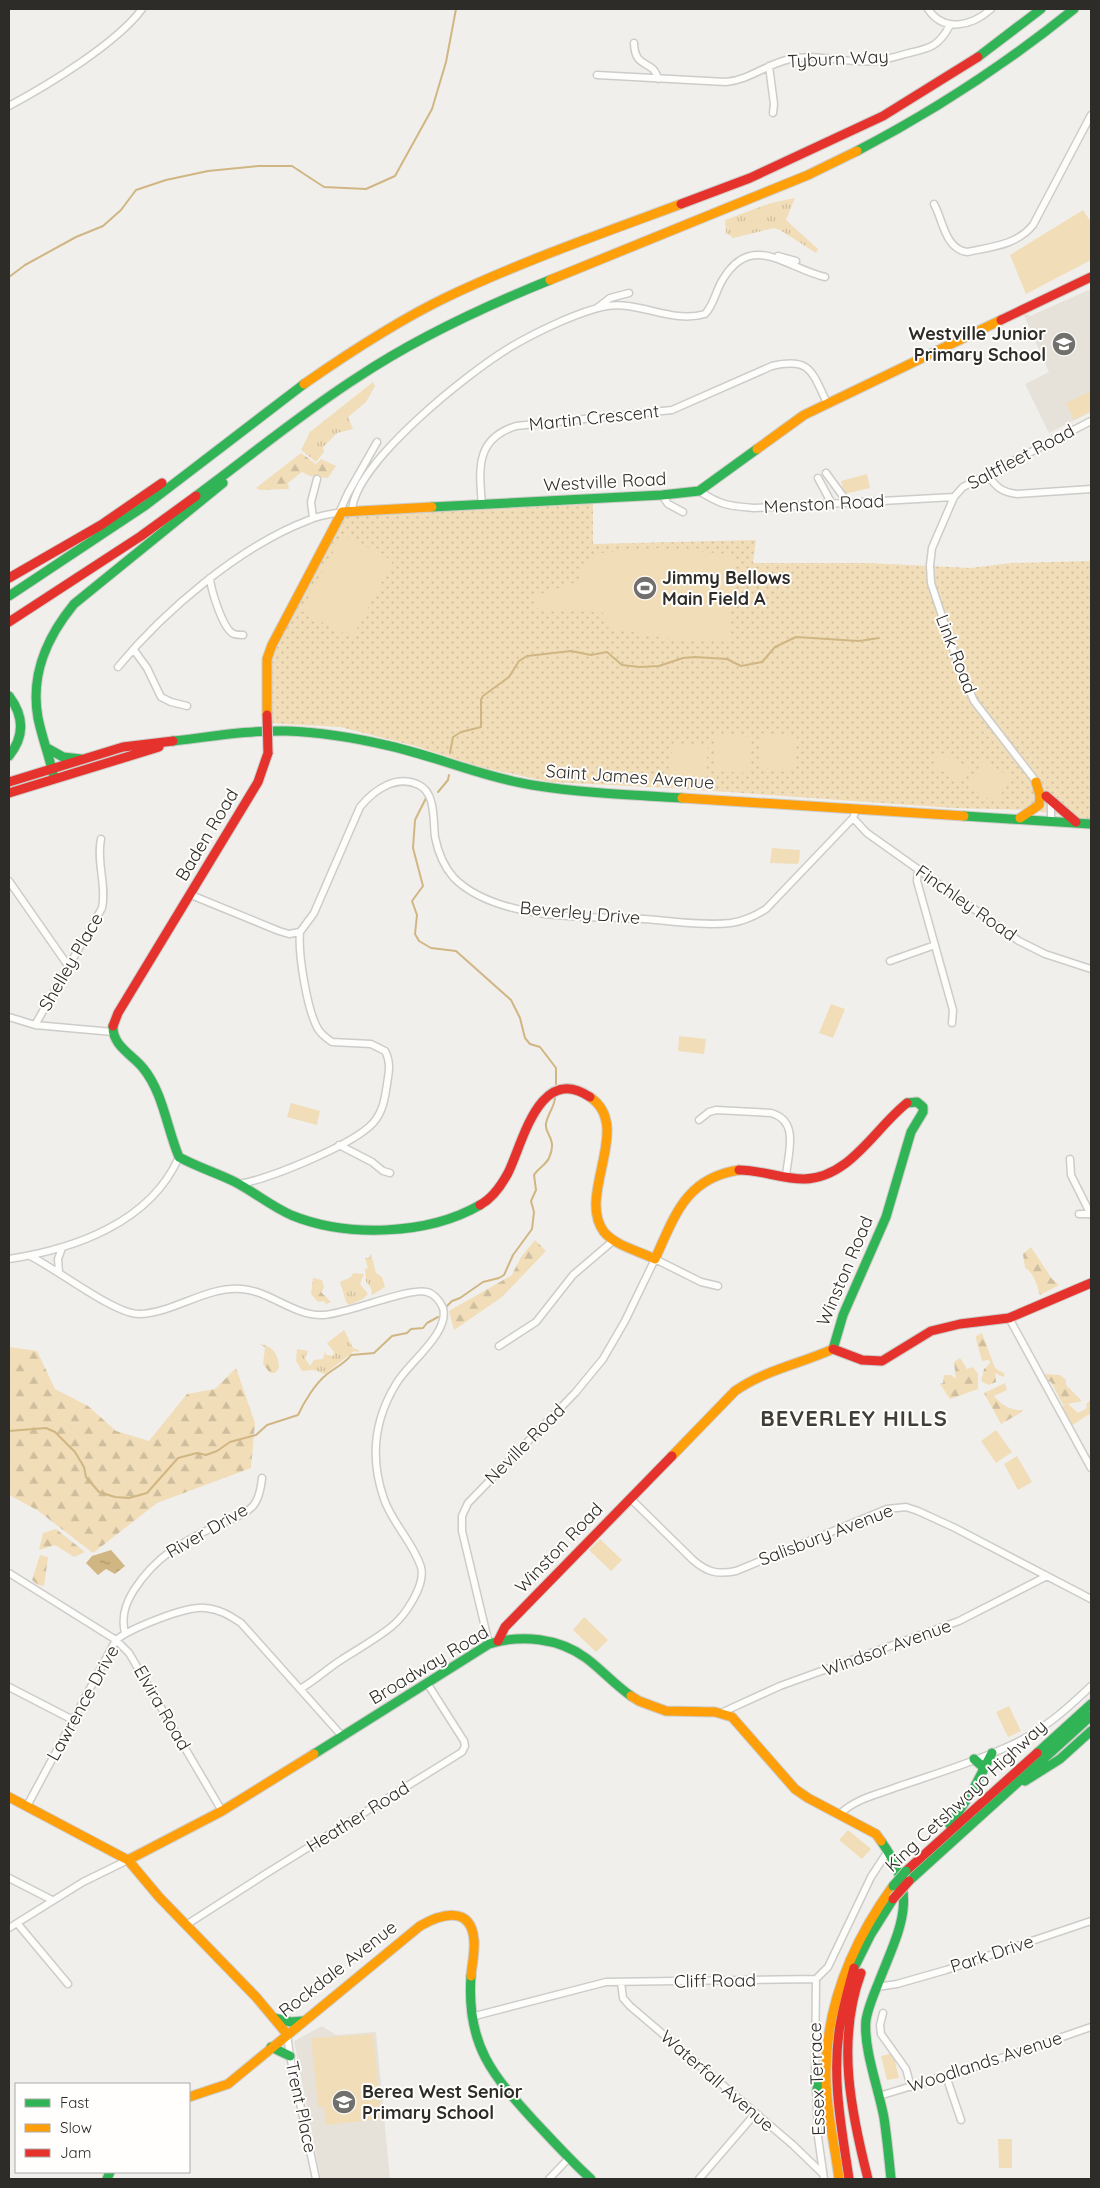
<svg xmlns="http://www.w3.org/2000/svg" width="1100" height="2188" font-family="Quicksand,sans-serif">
	<defs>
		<pattern id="grass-tufts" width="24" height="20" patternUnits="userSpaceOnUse" patternTransform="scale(1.25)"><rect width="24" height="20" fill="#f1ddb8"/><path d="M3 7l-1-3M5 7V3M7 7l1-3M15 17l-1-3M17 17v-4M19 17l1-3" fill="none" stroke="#cfbe9e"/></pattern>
		<pattern id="forest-firs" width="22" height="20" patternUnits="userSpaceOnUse" patternTransform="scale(1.25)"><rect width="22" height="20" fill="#f1ddb8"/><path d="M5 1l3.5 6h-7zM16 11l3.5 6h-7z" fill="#cfbe9e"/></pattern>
		<pattern id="park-dots" width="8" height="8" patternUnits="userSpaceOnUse" patternTransform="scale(1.25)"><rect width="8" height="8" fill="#f1ddb8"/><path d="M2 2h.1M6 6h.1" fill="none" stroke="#cfbe9e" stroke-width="1.8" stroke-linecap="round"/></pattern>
		<pattern id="water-ripples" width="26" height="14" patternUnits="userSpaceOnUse" patternTransform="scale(1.25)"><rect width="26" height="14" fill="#d0b682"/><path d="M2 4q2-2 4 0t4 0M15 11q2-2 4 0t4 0" fill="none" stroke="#a9946a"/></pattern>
	</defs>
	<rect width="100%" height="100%" fill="#f1efec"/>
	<!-- built -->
	<path fill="#e7e2d9" d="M1091,289v123l-42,21 -24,-49 24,-12 -26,-59 7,3z
		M322,2026l14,9 40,-3 14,147h-69l-27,-138z"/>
	<!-- grass -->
	<path fill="url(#grass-tufts)" d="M795,198l-9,22 32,29 -2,4 -36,-23 -6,-2 -41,10 -7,-5 -1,-13 46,-17z
		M373,382l2,4 -9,16 -18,15 5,12 -16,4 -14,14 1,5 -8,10 -15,-12 9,-18z
		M371,1254l5,19 6,4 3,10 -13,8 -1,-7 -5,-6 -1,-14 3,1 -3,-11h4z
		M353,1273l11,1 -4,10 8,10 -5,5 -14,6 -3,-3 -6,-20 11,-5z
		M344,1330l9,18 6,2v2l-5,-1 -29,23 -11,-4 -12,1 -6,-10 1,-12 11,2 -3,7 5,8 4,-6 9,-1 2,-8 1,4 7,1 1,-4 -7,-9z"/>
	<!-- forest -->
	<path fill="url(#forest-firs)" d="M301,453l15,11 5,-5 15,7 -8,12 -18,-2 -8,-4 -14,11 1,6 -29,1 -4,-2z
		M535,1240l11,11 -44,46 -48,33 -5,-19 63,-36 9,-18z
		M1031,1247l21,32 7,6 -19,10c-3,-10 -6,-22 -15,-27l-2,-14z
		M313,1278l9,2 2,7 -3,5 10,10 -5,2 -2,-3 -6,1 -7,-8z
		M982,1333l13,35 10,6 -2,3 -8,-4 1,9 -7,3 -8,-4 3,-12 6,-6 -1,-3 -7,1 -6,-22v-3z
		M260,1344c14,3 18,10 19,24l-4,5h-5l-7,-9 2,-16z
		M9,1347l28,4 18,38 33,17 28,25 33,10 38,-47 28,-5 21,-21 19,55 -4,45 -94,35 -64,50 -56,-43 -28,-15z
		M960,1358l7,11 6,-2 5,7v15l-28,10 -10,-15 3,-1 1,-8h7l5,4 -2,-17z
		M1044,1374l16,1 6,5v5l16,16 -14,3 10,9 9,-5 -1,-4 5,-5v14l-20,13 -9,-16 1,-4 3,-2 -3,1 -12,-23 -6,-2z
		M1005,1383l2,7 -13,6c7,9 17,15 29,14l-1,2 -21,12 -17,-31z
		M56,1529l29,23 -11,5 -19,-12 -16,5 4,-17z
		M40,1555l8,2 -4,29 -6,-1 -6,-5z"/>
	<!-- park -->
	<path fill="url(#park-dots)" d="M593,501v43l163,-4 -3,23h114l104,5 41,-5 79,-2v259l-60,-10 -77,-2 -284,-20 -120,-6 -66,-14 -69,-22 -75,-19 -73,-4 1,-63 75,-147z"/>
	<!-- garden -->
	<path fill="#f1ddb8" d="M1083,210l8,12v38l-65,34 -16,-39z
		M1091,391v20l-17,9 -8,-17z
		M867,474l3,14 -26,6 -3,-13z
		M343,534l50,27 -41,77 -51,-27z
		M660,548l76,7 -7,87 -65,-4 -57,-11 -1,-14 -70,-5 -2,-12 46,-15 1,-16 19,-12z
		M762,733l35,2 -2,35 -36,-2z
		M716,735l36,2 -3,36 -36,-2z
		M673,743l35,2 -2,36 -36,-2z
		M939,752l30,15 -7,14 -30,-15z
		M982,761l28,15 -13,27 -29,-15z
		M772,848l28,2 -1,12 -2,2 -27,-1z
		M831,1004l14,5 -12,29 -14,-5z
		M679,1036l27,3 -2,15 -26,-3z
		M291,1103l29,8 -3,14 -30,-8z
		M996,1430l16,22 -16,11 -15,-22z
		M1017,1456l15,26 -14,8 -14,-26z
		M600,1539l22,21 -11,11 -22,-21z
		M584,1617l24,23 -12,12 -23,-22z
		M1009,1706l12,25 -13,6 -12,-25z
		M848,1830l23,19 -9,10 -23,-19z
		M373,2034l9,85 -56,6 -2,-19 -6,1 -7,-69z
		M893,2053l6,25 -12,2 -6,-24z
		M998,2139h14v29h-13z"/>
	<!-- water -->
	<path fill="url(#water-ripples)" d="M111,1550l14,16 -10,8 -9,-5 -8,6 -12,-12 6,-7z"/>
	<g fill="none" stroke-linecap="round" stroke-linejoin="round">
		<!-- stream -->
		<path stroke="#d0b682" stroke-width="2" d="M9,277l16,-12 51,-28 27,-11 18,-16 15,-20 30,-10 42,-9 50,-5h34l32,21 42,2 29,-13 37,-67 14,-47 10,-53
			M450,753l3,-16 8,-5 20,-5v-27l2,-4 26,-19 10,-16 8,-5 44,-5 20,4 16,-3 15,13 17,2 20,-1 24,-8 12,-1 32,2 14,7 21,-4 13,-15 21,-10 63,4 20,-3
			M438,792l10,-12 1,-5
			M426,798l-11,22 -2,28 10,38 -11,15 5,14 -2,19 4,7 12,7 25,3 55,49 9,18 5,20 5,6 10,3 16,21v16
			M447,1306l5,-5 8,-3 23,-16 16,-4 5,-3 9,-20 19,-26 2,-17 -3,-11 5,-11 -2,-15c4,-7 12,-10 15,-17 9,-20 -5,-24 -3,-34 1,-9 8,-16 9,-26
			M9,1431l37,-3 9,4 20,20 9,15 2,10 13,15 16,5 14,1 18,-5 31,-35 19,-5 9,2 11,-4 13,-9 26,-7 11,-10 31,-10c6,-13 17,-31 28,-40 8,-7 19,-11 25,-20l23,-2 18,-17 15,-3 4,-4 12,-1 4,-5 11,-6"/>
		<!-- street casing -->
		<g stroke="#cdccc9" stroke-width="9">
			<path id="street" d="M928,9c16,24 44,17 63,0
				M634,43c1,28 19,15 24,36
				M769,66l5,38 -1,9
				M597,75l129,7c23,-2 41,-18 64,-23 28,-6 57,5 85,2 11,-1 23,-5 34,-8 22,-5 30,-7 41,-28
				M9,106c39,-21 107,-62 133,-97
				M934,204c9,16 11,45 33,48 24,-5 50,-7 66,-27l58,-110
				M778,256l18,5
				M597,308l13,-10 19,-5
				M826,473l22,30
				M987,474c9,13 14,18 30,20l74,-5
				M818,478l14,26
				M699,491c22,14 28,15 55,17l200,-11
				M662,495l6,9 15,8
				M482,505c-3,-36 -7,-66 34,-79l156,-16 100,-44c39,-9 40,6 55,37
				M352,511c2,-48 117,-139 157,-163 25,-15 70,-37 98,-42 33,-5 65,18 98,8 9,-9 11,-24 18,-35 29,-48 63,-11 102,-2
				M339,513l9,-20 29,-51
				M313,518l-2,-16 6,-23
				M210,578c1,12 13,52 24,56 3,1 6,1 9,1
				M134,650l13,18 14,29 10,5 16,4
				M118,667c46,-56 122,-121 191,-147 11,-5 22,-6 33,-8
				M1038,784l-64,-83 -15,-34 -28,-84 -1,-18 2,-17 22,-51 9,-10 128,-66
				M1048,798l3,6v17
				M853,818l14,15 152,108 26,13 46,15
				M918,869l-1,12 36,129 -1,13
				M9,881l60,86
				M191,895l88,36 10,3 11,-2
				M300,932l14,-19 46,-106c14,-17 36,-33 59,-22 17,8 14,37 16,52 3,15 9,30 19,41 18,18 47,28 72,33 36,7 80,6 118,8 28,2 58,7 87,4 13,-2 24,-7 35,-14l87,-91 3,-8
				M890,961l45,-16
				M9,1017l26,8 78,7
				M35,1025l67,-117c5,-23 -6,-46 -1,-69
				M699,1120l10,-8 7,-2 55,3c29,8 17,40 15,63
				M339,1145l33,17 11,9 7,2
				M1070,1159l1,16 20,40
				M239,1184c30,-5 114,-39 134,-61 10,-11 12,-25 14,-39 2,-12 4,-22 -2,-33l-14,-7 -39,-2c-6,-4 -11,-8 -14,-13 -11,-19 -20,-75 -18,-97
				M1079,1214h12
				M30,1256c27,13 84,58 109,58 35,-1 67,-28 103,-25 28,2 53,28 82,26 26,-2 85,-28 103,-23 7,2 13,9 16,16 7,25 -35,55 -47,76 -22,36 -26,75 -12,115 8,24 29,43 37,68 5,18 -16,49 -30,60 -15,12 -33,22 -50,33 -14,9 -27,21 -41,29
				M9,1259c65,-10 141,-36 170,-102
				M59,1272l-1,-13 4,-11
				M1009,1318l82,150
				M499,1346l37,-24 37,-47 41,-35
				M631,1499l62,61c14,12 24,15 43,11l151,-62 19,-2 12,4 37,17 136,71
				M9,1573l107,67 13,13 93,158
				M125,1633c-4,-16 0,-29 9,-43 22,-34 48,-48 84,-65 11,-5 25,-9 34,-18 7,-7 9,-19 10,-29
				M489,1644l-27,-113v-15l6,-13 107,-110 28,-34 22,-38 30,-62 46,23 17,4
				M9,1687l64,33
				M723,1712l57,-26 179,-65 88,-45
				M27,1806l89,-166c15,-12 70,-34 89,-32 14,1 24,7 36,15l101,113
				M840,1814c15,-15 36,-19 54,-26 38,-13 78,-25 115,-42 32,-14 57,-36 82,-60
				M9,1878l43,22
				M17,1923l51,61
				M186,1925l81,-52 195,-121 3,-6 -1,-5 -37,-58
				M9,1928l74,-46 45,-22
				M621,1982l2,16 7,8 163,139 30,29
				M877,1987l20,-3 49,-14 145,-49
				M883,2013l-3,12 1,9 25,35 5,18
				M471,2017l135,-35 210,-3 12,-12 43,-90 17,-26
				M287,2034l3,22 26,123
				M946,2076l15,44
				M815,2077l1,-98
				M816,2087l2,50 6,42
				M879,2096l99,-30 113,-39
				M549,2179l19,-20
				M699,2179l56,-65"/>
		</g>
		<!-- fast casing -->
		<g stroke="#cdccc9" stroke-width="11">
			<path id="fast" d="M978,57l63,-48
				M857,151c77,-40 149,-87 217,-142
				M196,496c53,-39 107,-84 162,-119 60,-40 125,-70 192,-97
				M432,507l230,-12 37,-4 58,-42
				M9,596l137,-91 158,-121
				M9,696c15,20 16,40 0,60
				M173,741c37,-4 75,-11 113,-10 34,1 70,7 104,15 48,11 93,31 142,39 50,8 100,10 150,13
				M47,748l16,9 18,2
				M54,778c-4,-20 -12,-40 -16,-60 -8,-44 9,-81 36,-114l149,-121
				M964,816l127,8
				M113,1026c-1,20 20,29 30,42 20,24 24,61 36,89 18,10 38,16 56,25 19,10 36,24 56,33 56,23 137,20 189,-10
				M833,1349l10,-34 43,-98 25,-85 12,-20v-5l-6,-5 -10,1
				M1037,1753l54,-49
				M314,1754l175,-110c32,-10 70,-6 97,14 16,12 29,27 45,38
				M974,1759l8,7 1,5
				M1025,1781l35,-22 31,-28
				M950,1825l24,-37 18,-35
				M881,1841c40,56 19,86 -3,143 -5,12 -10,24 -12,36 -3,28 13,70 18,98 3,20 5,41 7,61
				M909,1881l182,-165
				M854,1968l17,-34 22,-35
				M471,1976c-5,70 22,100 66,148 18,19 35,38 54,55
				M274,2018l17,4 12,-1
				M271,2047l19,9
				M817,2090l3,-21
				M107,2179l3,-7"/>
		</g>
		<!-- slow casing -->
		<g stroke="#cdccc9" stroke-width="11">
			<path id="slow" d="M550,280l258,-105 49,-24
				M304,384c46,-32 93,-63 143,-87 76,-36 156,-64 234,-93
				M757,449l47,-34 197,-95
				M267,715v-56l5,-14 70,-133 90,-5
				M682,798l282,18
				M1020,818l19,-13 1,-9 -4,-14
				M590,1097c44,30 -14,98 14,135 12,14 35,19 51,27 20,-44 31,-81 84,-89
				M672,1456l63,-65c30,-21 65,-27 98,-42
				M631,1696l8,5 27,10 49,1 17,5 63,72 13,9 68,36 5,7
				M9,1797l119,63 31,37 97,100 31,37
				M128,1860l94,-49 92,-57
				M189,2097l39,-13 192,-158c21,-12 51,-21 54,14 1,12 -2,24 -3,36
				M839,2179c-4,-34 -13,-68 -13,-102 -1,-71 26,-134 67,-191"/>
		</g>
		<!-- jam casing -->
		<g stroke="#cdccc9" stroke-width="11">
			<path id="jam" d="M681,204l69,-26 133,-62 95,-59
				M1001,320l90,-43
				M9,578l92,-53 61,-42
				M9,622l132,-86 55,-40
				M9,782l114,-35 50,-6
				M9,793l150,-46
				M1046,796l30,26
				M113,1026l5,-13 140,-231 10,-29
				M739,1170c22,0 43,9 65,9 46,-1 71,-51 103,-76
				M480,1205c13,-7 21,-19 28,-32 15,-30 31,-110 82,-76
				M833,1349l29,11 20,1 49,-30 29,-7 49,-6 82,-35
				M498,1641l7,-14 167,-171
				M906,1871l131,-118
				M861,1973c-25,68 -10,139 7,206
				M849,2179c-7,-48 -17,-98 -10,-147 3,-22 9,-42 15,-64"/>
		</g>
		<!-- street -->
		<use href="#street" stroke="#fdfdfc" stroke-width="6"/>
		<!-- fast -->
		<use href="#fast" stroke="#30b455" stroke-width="9"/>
		<!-- slow -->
		<use href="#slow" stroke="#ff9f0a" stroke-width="9"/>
		<!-- jam -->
		<use href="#jam" stroke="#e5322d" stroke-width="9"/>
		<!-- fast-bridge casing -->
		<g stroke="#cdccc9" stroke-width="11" stroke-linecap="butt">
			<path id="fast-bridge" d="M893,1886l13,-15"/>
		</g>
		<!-- jam-bridge casing -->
		<g stroke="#cdccc9" stroke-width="11" stroke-linecap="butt">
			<path id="jam-bridge" d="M267,715l1,38
				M893,1899l16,-18"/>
		</g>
		<!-- fast-bridge -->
		<use href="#fast-bridge" stroke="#30b455" stroke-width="9"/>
		<!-- jam-bridge -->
		<use href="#jam-bridge" stroke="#e5322d" stroke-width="9"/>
	</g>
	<!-- icons -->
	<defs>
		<g id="school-disc" transform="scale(1.25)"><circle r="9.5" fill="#72706d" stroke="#fffefc"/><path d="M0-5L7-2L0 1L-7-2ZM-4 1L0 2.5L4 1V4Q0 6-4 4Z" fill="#fff"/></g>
		<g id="stadium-disc" transform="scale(1.25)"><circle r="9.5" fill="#72706d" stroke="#fffefc"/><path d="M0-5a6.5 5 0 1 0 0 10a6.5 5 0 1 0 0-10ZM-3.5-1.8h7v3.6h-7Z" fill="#fff"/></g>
	</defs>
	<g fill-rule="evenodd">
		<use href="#school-disc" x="1064" y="344"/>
		<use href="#stadium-disc" x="645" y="588"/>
		<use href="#school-disc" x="344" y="2102"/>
	</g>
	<g text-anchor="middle" stroke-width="4" stroke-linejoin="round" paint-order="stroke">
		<!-- street labels -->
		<g font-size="18" fill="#2d2c29" stroke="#fffefc">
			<text transform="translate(838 59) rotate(-3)" y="6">Tyburn Way</text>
			<text transform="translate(594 418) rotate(-6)" y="6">Martin Crescent</text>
			<text transform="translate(1021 457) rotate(-28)" y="6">Saltfleet Road</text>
			<text transform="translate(605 482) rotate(-3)" y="6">Westville Road</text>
			<text transform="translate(824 504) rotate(-3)" y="6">Menston Road</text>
			<text transform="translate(956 654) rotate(69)" y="6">Link Road</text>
			<text transform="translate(630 777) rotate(4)" y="6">Saint James Avenue</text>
			<text transform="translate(207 835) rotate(-59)" y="6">Baden Road</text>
			<text transform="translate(966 903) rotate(35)" y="6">Finchley Road</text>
			<text transform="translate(580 913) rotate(5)" y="6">Beverley Drive</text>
			<text transform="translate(71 962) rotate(-60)" y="6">Shelley Place</text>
			<text transform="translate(845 1271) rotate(-67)" y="6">Winston Road</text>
			<text transform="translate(525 1444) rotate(-45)" y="6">Neville Road</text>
			<text transform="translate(207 1531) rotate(-30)" y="6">River Drive</text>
			<text transform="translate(826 1535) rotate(-21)" y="6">Salisbury Avenue</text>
			<text transform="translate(559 1548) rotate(-46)" y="6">Winston Road</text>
			<text transform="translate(887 1648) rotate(-20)" y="6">Windsor Avenue</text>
			<text transform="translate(429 1665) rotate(-31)" y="6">Broadway Road</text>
			<text transform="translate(83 1703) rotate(-61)" y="6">Lawrence Drive</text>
			<text transform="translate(162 1708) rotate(60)" y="6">Elvira Road</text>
			<text transform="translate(966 1796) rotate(-43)" y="6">King Cetshwayo Highway</text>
			<text transform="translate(358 1817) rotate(-32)" y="6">Heather Road</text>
			<text transform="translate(992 1954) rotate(-18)" y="6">Park Drive</text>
			<text transform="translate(338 1969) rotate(-38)" y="6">Rockdale Avenue</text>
			<text transform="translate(715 1981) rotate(-1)" y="6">Cliff Road</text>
			<text transform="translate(985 2062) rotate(-18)" y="6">Woodlands Avenue</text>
			<text transform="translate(817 2079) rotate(-92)" y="6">Essex Terrace</text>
			<text transform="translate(717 2081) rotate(41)" y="6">Waterfall Avenue</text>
			<text transform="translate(301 2107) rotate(78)" y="6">Trent Place</text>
		</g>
		<!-- poi labels -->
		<g font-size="18" font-weight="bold" fill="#2d2c29" stroke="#fffefc" text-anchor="start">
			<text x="1046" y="340" text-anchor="end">Westville Junior<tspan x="1046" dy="21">Primary School</tspan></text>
			<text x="662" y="584">Jimmy Bellows<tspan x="662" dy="21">Main Field A</tspan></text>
			<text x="362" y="2098">Berea West Senior<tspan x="362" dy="21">Primary School</tspan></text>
		</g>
		<!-- district labels -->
		<g font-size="22" font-weight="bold" letter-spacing="1" fill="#413e38" stroke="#fffefc">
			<text x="854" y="1426">BEVERLEY HILLS</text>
		</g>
	</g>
	<!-- border -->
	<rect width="1100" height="2188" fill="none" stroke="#2d2c29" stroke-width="20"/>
	<!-- legend -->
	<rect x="15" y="2083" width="175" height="90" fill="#fffefc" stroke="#abaaa8"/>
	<rect x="25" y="2099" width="25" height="8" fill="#30b455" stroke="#abaaa8"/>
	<text x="60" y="2108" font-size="15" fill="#2d2c29">Fast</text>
	<rect x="25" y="2124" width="25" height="8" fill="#ff9f0a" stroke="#abaaa8"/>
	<text x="60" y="2133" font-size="15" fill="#2d2c29">Slow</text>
	<rect x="25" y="2149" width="25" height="8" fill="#e5322d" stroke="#abaaa8"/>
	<text x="60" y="2158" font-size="15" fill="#2d2c29">Jam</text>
</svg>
